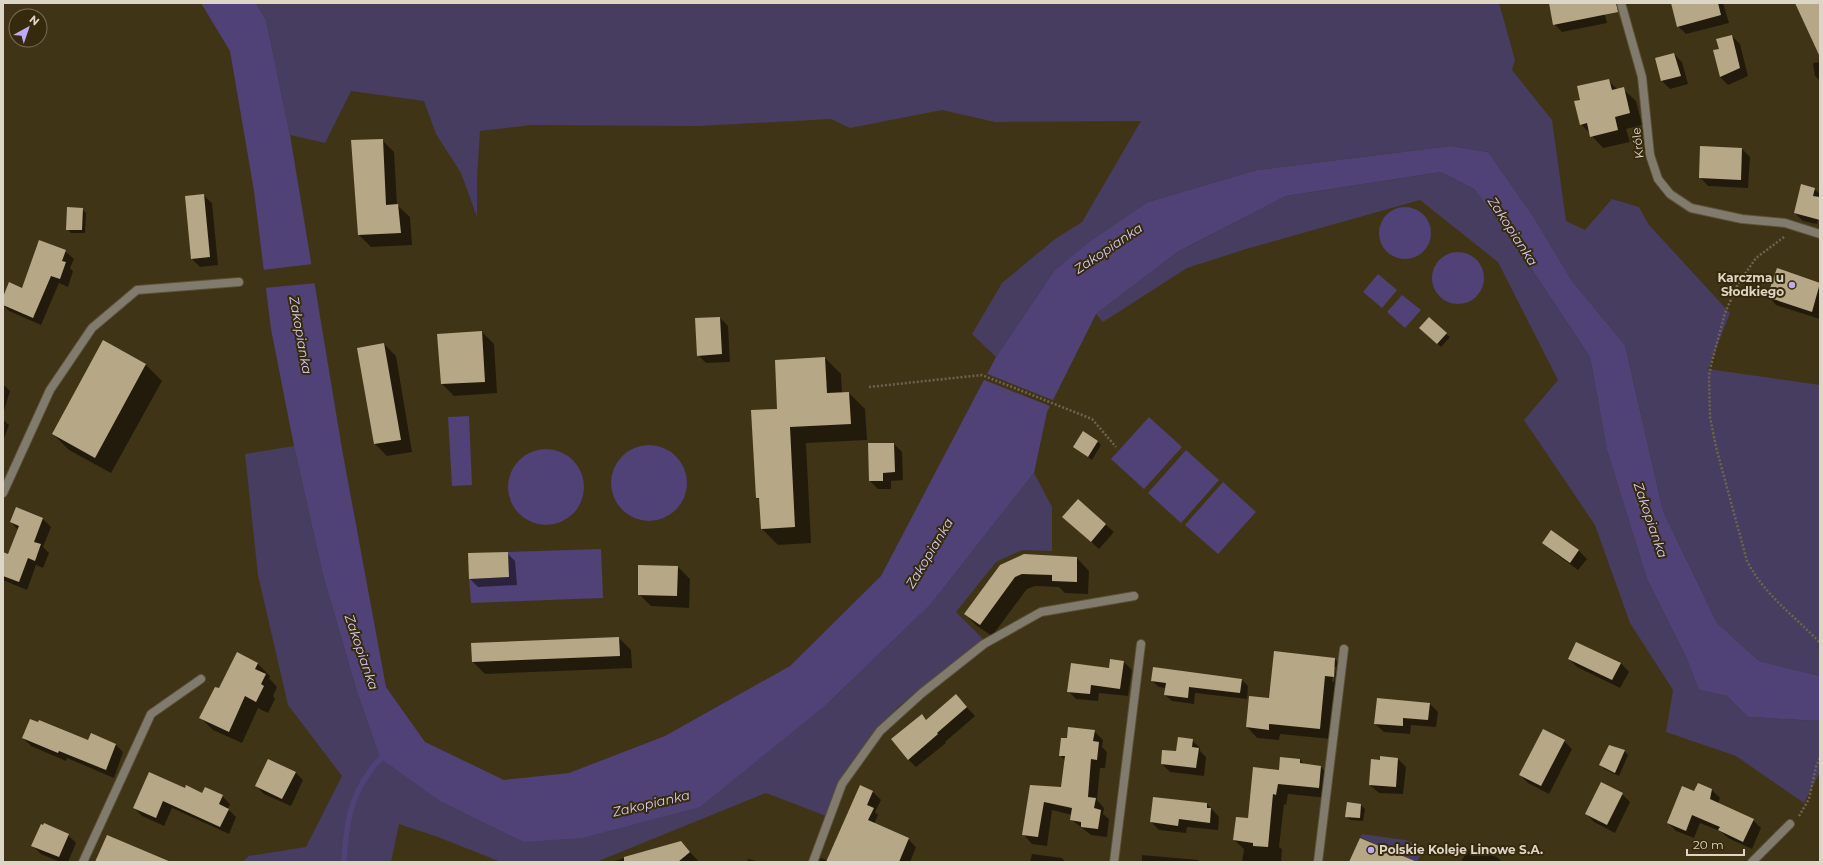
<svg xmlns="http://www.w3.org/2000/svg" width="1823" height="865" font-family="Montserrat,sans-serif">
	<rect width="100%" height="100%" fill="#403417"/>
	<!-- green -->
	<path fill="#463d60" d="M256,3h1243l16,57 -3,10 40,50 14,101 19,9 27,-31 27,8 10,18 81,88 -22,56 112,16v291l-61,-15 -42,-38 -54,-112 -38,-166 -53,-64 -39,-65 -45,-64 -37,-6 -194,24 -109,32 -94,69 -58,86 -24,-23 30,-51 53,-44 27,-17 59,-101 -146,1 -53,-12 -92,18 -19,-9 -133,7 -167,-1 -51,6 -3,46v40l-16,-44 -25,-39 -12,-33 -73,-10 -26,52 -35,-8 -24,-115z
		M1441,172l33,17 39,52 77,116 17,93 40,129 39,78 13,33 28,6 21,21 72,4v51l-16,31 -68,-47 -70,-24 7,-42 -43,-67 -35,-98 -71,-105 34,-40 -60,-118 -78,-62 -174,49 -59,19 -84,54 -7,-8 83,-63 107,-55z
		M294,446l29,129 34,117 23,66 144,84 303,-138 103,-99 104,-132 18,34v44l-30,-1 -26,12 -40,50 27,27 -85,68 -54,65 -18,44 -60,-23 -170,69h-95l-63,-25 -39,-13 -8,38h-149l7,-6 57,-9 36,-71 -54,-71 -30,-130 -13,-121z
		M1362,834l43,6 20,7 -8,15 -57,-25z"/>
	<!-- water -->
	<path fill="#504176" d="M201,3h55l10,17 24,115 52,314 44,238 39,55 79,38 65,-7 96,-37 125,-70 91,-90 115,-219 58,-86 34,-28 60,-41 109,-32 194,-24 37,6 45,64 39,65 53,64 38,166 54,112 42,38 61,15v45l-72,-4 -21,-21 -28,-6 -13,-33 -39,-78 -40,-129 -17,-93 -77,-116 -39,-52 -33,-17 -155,24 -107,55 -83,63 -49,98 -13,61 -104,132 -103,99 -127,103 -118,31 -58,4 -84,-41 -60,-43 -23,-66 -34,-117 -29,-129 -23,-117 -17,-138 -24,-140z
		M1379 233a26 26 0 1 1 52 0a26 26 0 1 1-52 0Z
		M1432 278a26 26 0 1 1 52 0a26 26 0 1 1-52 0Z
		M1378,274l19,16 -15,18 -19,-16z
		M1402,295l19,15 -16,18 -18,-16z
		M469,416l3,69 -20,1 -4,-69z
		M1149,417l33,30 -38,42 -33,-30z
		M611 483a38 38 0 1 1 76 0a38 38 0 1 1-76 0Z
		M508 487a38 38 0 1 1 76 0a38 38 0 1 1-76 0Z
		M1186,450l33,30 -38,43 -33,-30z
		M1223,482l33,30 -38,42 -33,-29z
		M601,549l2,49 -132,5 -2,-24 40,-2 -1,-25z"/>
	<!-- pier -->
	<path fill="#403417" d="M313,264l4,19 -53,5 -2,-18z
		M985,373l70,28 -3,6 -70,-28z"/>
	<!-- shadow -->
	<path fill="#0007" fill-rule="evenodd" d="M1550,3h52l5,20 -45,9 -8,-8z
		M1672,3h51l6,20 -43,11 -8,-8z
		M1732,36l8,8 8,32 -20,9 -8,-8v-27z
		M1674,54l8,8 6,22 -18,5 -8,-8 -6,-22z
		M1820,62v18h-1l-4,-4 -2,-13z
		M1608,80l10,10 5,-1 13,12 6,24 -16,4 4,13 -27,6 -22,-24v-24z
		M382,140l12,12 3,53 13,12 2,28 -41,2 -12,-12z
		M1701,147l41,2 8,8 -2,31 -40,-2 -8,-9z
		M1814,189l6,5v15l-3,15 -14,-3 -8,-8z
		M203,195l9,8 6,62 -18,2 -8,-8z
		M82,209l4,4 -1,20h-14l-4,-4z
		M65,251l9,8 -4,9 3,3 -5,16 -9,-4 -18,42 -32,-14 -6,-6v-6l19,-10z
		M1777,270l43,14v35l-44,-14 -8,-9z
		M720,318l8,8 2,36 -24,1 -8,-8z
		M1424,331l22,3 4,3 -9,10z
		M482,332l12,12 3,49 -43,3 -12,-12z
		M104,342l42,23 16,16 -51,92 -42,-23 -16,-16z
		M384,344l12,12 16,96 -25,4 -12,-12z
		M825,358l16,16 1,19h7l16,16 2,31 -61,3 5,100 -33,2 -16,-16 -1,-28 -4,-3 21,-89z
		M3,384l7,7 -7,23z
		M3,420l6,5 -6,16z
		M1097,441l4,4 -9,15 -18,-13z
		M894,444l8,8 1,28 -12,1v8h-13l-8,-8z
		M1078,500l36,32 -15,17 -27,-24z
		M43,519l8,8 -8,20 6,6 -6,15 -7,-3 -9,25 -24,-10v-27l6,2 9,-25 -7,-8z
		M1551,532l28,19 8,8 -9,11 -26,-19 -9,-9z
		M507,553l8,8 2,24 -39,2 -8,-8z
		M1077,558l12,13 -1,23 -23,-1 -6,-6 -24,-1 -8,3 -35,47 -15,-10 -12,-12 35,-49z
		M678,567l12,12 -1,29 -38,-2 -12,-12z
		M619,638l12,12 1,18 -147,6 -12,-12 -1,-18z
		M1274,652l61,7 11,11 -2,17 -8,-1 -5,53 -51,-5 -1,6 -22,-2 -10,-11 23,-28zM1334,667h2l-2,15h-2z
		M1569,659l52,4 8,9 -9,16 -43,-21z
		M1124,662l8,8 -4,26 -29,-3 -1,8 -22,-2 -8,-8z
		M258,664l12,12 -1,2 8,9 -4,9 2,3 -7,14 -10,-5 -16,35 -29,-13 -12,-12 18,-28z
		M1242,680l6,6 -1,13 -52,-6 -1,11 -22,-3 -7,-6 1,-7 -7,-1 -7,-6z
		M963,703l12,13 -30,26 1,1 -30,24 -8,-8 14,-43 5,5z
		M1430,704l8,8 -2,15 -25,-2 -1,9 -26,-2 -9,-8z
		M1094,731l9,9 -1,7 5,5 -2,16h-5l-3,32 7,8 -1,6 6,5 -2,18 -16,-2 -19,-15v-5l-20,-5 -5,36 -15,-2 -8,-9 7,-49 31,2 3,-27 -5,-6 7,-15z
		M23,738l92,6 8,8 -9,26 -47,-20 -1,3 -35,-15z
		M1192,740l8,8v3l6,6 -2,19 -34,-4 -8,-8z
		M1564,741l8,8 -23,45 -21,-11 -8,-8z
		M1624,751l4,4 -9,21 -15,-7 -4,-4z
		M1398,759l8,8 -3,27 -24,-1 -9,-8z
		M1300,760l4,4 17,3 10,10 -2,21 -41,-4 -2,11 -2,-1 -5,43 3,2 -1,13h-39l2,-13 -10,-9 46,-69z
		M295,772l8,8 -12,26 -27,-12 -8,-8z
		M860,786l13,6 8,8 -6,12 3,3 -4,9 34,15 8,8 -6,15h-27l-20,-11z
		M185,789l17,5 20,2 8,8 -2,5 8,8 -7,17 -57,-26 -8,18 -22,-10 -8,-8z
		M1712,790l8,8 -2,6 35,16 8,8 -9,21 -24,-11 -8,-7 -20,-8 -6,15 -18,-7 -8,-8 26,-31z
		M1622,794l8,8 -15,31 -21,-11 -8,-8z
		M1207,804l12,13 -1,13 -31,-3 -1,6 -27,-3 -8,-8z
		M1361,805l4,4 -2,12 -13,-1 -4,-4z
		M68,835l8,8 -8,19h-8l-19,-8 -8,-8z
		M681,842l18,20h-88z
		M1480,848l18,10 4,4h-41l7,-13 9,4z
		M1032,854l30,4 3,4h-35z
		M1142,855l56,5 2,2h-58z
		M821,858l10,4h-12z
		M748,859l12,3h-13z"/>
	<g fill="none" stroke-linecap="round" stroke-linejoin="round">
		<!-- stream -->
		<path stroke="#504176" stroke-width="5.5" d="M344,862c2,-34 5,-64 27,-92 4,-6 8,-11 15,-15"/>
	</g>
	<!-- building -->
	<path fill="#b6a787" d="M1549,3h67l2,9 -65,13z
		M1671,3h47l3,12 -44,12z
		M1795,3h25v54z
		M1732,35l8,33 -20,9 -7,-27 6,-1 -3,-10z
		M1674,53l7,23 -20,5 -6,-23z
		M1609,79l3,11 12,-3 6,26 -15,4 3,13 -28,7 -3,-14 -7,2 -6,-24 6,-1 -3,-14z
		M383,139l3,66 12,-1 3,29 -43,2 -7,-95z
		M1700,146l42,2 -1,32 -42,-2z
		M1801,184l14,4 -2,8 7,1v23l-26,-7z
		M204,194l6,63 -19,2 -6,-63z
		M67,207l16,1 -1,22h-16z
		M39,240l27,10 -4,11 4,1 -6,17 -9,-3 -18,42 -30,-13v-8l6,-15 13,6z
		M1777,268l43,15 -8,29 -45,-15z
		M720,317l2,37 -25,2 -2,-38z
		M1429,317l18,16 -10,11 -18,-16z
		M482,331l3,51 -44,2 -4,-50z
		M103,340l43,24 -51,94 -43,-24z
		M384,343l17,97 -27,4 -17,-96z
		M825,357l2,36 22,-1 2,32 -61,3 5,100 -34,2 -2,-31h-3l-5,-88 26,-1 -2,-49z
		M1083,431l15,10 -10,16 -15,-10z
		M868,443h26l1,29 -12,1v8h-14z
		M1078,499l28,25 -15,18 -29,-25z
		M16,507l27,11 -9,24 7,2 -6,17 -7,-3 -9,24 -16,-6v-24l5,2 11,-28 -9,-4z
		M1551,530l28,20 -9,13 -28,-20z
		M508,552l1,25 -40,2 -1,-26z
		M1024,554l53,3v25l-25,-1v-6l-30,-1 -7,3 -35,48 -16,-11 36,-49z
		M638,565l40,1 -1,30 -39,-1z
		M619,637l1,19 -148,6 -1,-19z
		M1576,642l45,21 -9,17 -44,-21z
		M1274,651l61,7 -1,19 -9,-1 -5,53 -51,-5v6l-23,-3 3,-31 20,2z
		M237,652l21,11 -3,6 11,5 -5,10 3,2 -8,16 -11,-6 -16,36 -30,-14 16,-31 4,1z
		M1110,659l14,2 -4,28 -29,-4 -1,9 -23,-2 4,-29 38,5z
		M1153,667l89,12 -2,14 -51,-6 -1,11 -24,-3 2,-12 -15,-2z
		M956,694l11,13 -30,26 1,1 -30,26 -17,-21 31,-25 4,6z
		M1377,698l53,5 -2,17 -25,-2v8l-29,-2z
		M30,719l8,3 1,-2 49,20 3,-7 25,11 -10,26 -47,-19 -1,2 -36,-15z
		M1068,727l27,3 -2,11 6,1 -2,18 -6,-1 -3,38 8,1 -2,10 7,2 -3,19 -17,-2v-5l-11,-2 2,-12 -28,-6 -6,35 -16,-2 8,-50 31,2 4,-31h-6l2,-18h6z
		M1543,729l22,11 -24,46 -22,-11z
		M1178,737l15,2 -1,8 7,1 -3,20 -35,-4 1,-14 14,1z
		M1609,745l16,5 -10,23 -16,-8z
		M1380,756l18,2 -2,29 -27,-2 2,-26 9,1z
		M1280,757l20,2v4l21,3 -2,22 -41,-4 -2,11 -3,-1 -5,53 -15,-1v-3l-20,-3 3,-23 12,1 5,-51 26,3z
		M268,759l28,13 -14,27 -27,-13z
		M149,772l36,16 1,-3 16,8 3,-6 18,8 -4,9 10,5 -9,18 -57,-26 -7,17 -23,-10z
		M1601,782l22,11 -16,32 -22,-11z
		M1698,783l14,6 -2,10 44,20 -11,23 -25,-12 2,-3 -28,-12 -6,16 -19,-8 15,-37 12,5z
		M860,785l13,6 -6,14 7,3 -6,12 41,18 -10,24h-73z
		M1153,797l54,6v5h4l-1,15 -31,-4 -1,7 -28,-4z
		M1347,802l14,2 -1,14 -15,-1z
		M44,823l25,11 -10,23 -28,-11 10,-22 2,1z
		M107,835l64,27h-76z
		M1360,838l57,24h-68z
		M681,841l9,11 -12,10h-54v-5z"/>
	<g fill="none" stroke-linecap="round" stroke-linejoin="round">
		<!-- lane casing -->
		<g stroke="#5c5136" stroke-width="10">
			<path id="lane" d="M1621,3l21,74 8,78 8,24 12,15 21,14 51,11 43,4 35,11
				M3,493l47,-103 42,-62 45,-38 102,-8
				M83,862l68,-148 50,-35
				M813,862l29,-78 38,-53 42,-38 62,-49 57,-32 93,-16
				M1114,862l27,-218
				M1318,862l26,-213
				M1752,862l38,-38"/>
		</g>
		<!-- path -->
		<path stroke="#6f644b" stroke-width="2.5" stroke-dasharray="2 2" stroke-linecap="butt" d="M1784,237l-28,21 -18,26 -13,29 -14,52 -2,11 1,41 6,30 31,114c18,35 47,54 73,82
			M869,387l113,-12 110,44 24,28
			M1799,816l10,-17 7,-32 4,-9"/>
		<!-- lane -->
		<use href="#lane" stroke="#817b6e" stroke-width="8"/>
	</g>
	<!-- markers -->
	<g fill="#bda9f5" stroke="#362a0c" stroke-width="1.5">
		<circle cx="1792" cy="285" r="4"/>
		<circle cx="1371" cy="850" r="4"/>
	</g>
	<g text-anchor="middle" stroke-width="4" stroke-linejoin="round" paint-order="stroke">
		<!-- street labels -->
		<g font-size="12" fill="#ddd5c5" stroke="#362a0c">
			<text transform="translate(1638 143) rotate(-97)" y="4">Króle</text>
		</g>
		<!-- poi labels -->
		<g font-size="12" font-weight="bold" fill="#ddd5c5" stroke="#362a0c" text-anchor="end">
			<text x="1784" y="282">Karczma u<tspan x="1784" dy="14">Słodkiego</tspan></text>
			<text x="1379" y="854" text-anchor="start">Polskie Koleje Linowe S.A.</text>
		</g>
		<!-- water labels -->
		<g font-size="13" font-style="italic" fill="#d7cbfd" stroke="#362a0c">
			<text transform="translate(1513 231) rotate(57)" y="5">Zakopianka</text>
			<text transform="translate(1108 248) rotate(-34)" y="5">Zakopianka</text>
			<text transform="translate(301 335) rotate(80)" y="5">Zakopianka</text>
			<text transform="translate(1651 520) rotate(71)" y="5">Zakopianka</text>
			<text transform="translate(929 553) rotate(-59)" y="5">Zakopianka</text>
			<text transform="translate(362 652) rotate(71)" y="5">Zakopianka</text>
			<text transform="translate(651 803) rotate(-13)" y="5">Zakopianka</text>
		</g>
	</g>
	<!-- border -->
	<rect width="1823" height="865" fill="none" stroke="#ddd5c5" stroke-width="8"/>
	<!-- north arrow -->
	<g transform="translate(28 28) rotate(40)"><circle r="19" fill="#362a0c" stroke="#796e56"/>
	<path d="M0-3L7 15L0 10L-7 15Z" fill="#bda9f5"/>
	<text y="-6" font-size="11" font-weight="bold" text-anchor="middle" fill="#ddd5c5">N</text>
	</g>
	<!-- scale -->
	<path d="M1687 849v6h57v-6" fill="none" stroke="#ddd5c5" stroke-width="2"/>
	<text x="1693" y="849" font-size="12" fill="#ddd5c5" stroke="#362a0c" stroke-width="3" paint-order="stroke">20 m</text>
</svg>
